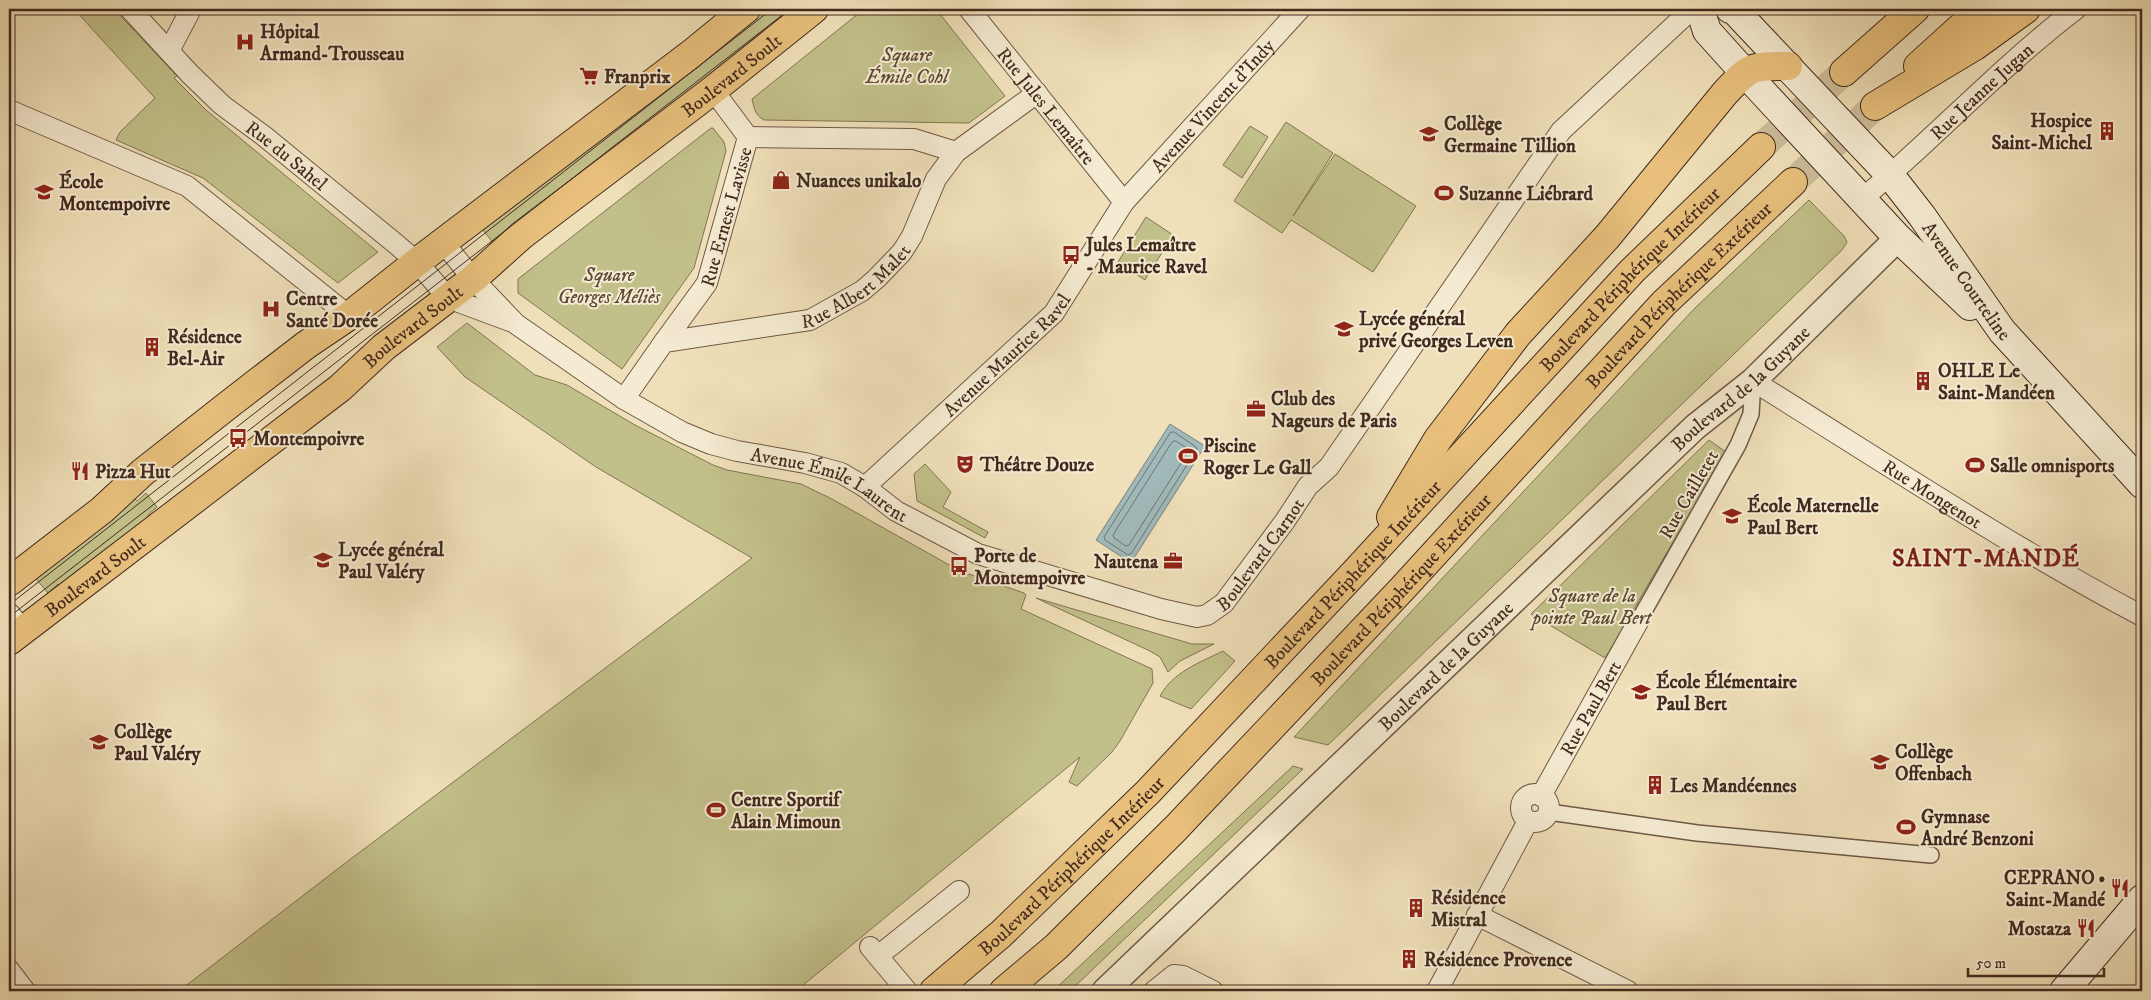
<svg xmlns="http://www.w3.org/2000/svg" width="2151" height="1000" font-family="'IM FELL DW Pica',serif">
	<rect width="100%" height="100%" fill="#f0e0b9"/>
	<filter id="stains"><feTurbulence type="fractalNoise" baseFrequency=".004" numOctaves="4"/><feColorMatrix values="0 0 0 0 .2 0 0 0 0 .09 0 0 0 0 .02 0 0 0 .5 -.17"/></filter>
	<radialGradient id="worn" r=".72"><stop offset=".6" stop-color="#630" stop-opacity="0"/><stop offset="1" stop-color="#630" stop-opacity=".3"/></radialGradient>
	<!-- green -->
	<path fill="#c2c08a" stroke="#827554" d="M74,9h40l63,67 -3,2 32,32 172,142 -40,31 -135,-105 -87,-38 4,-8 35,-34z
		M760,9h40l-306,235 -11,-14z
		M864,9h72l69,87 -36,27 -205,-3c-9,-5 -10,-12 -12,-21z
		M1286,122l47,31 -40,63 42,-62 81,52 -43,66 -82,-52 -9,13 -48,-32z
		M1250,126l18,11 -26,41 -19,-13z
		M711,128h2l11,14 2,9 -32,117 -72,101 -104,-76v-14z
		M1809,200l35,36 3,6 -5,8 -514,495 -34,-8 401,-429z
		M1146,217l27,18 -28,45 -27,-18z
		M467,323l68,52 32,10 68,40 78,40 14,5 74,14 31,15 128,72 64,22 2,2 -5,14 131,60 1,14 -33,58 -8,11 -35,34 -8,-4 11,-25 -284,234h-617l165,-127 408,-306 -156,-91 -131,-90 -28,-30z
		M1709,440l17,12 -121,206 -74,-44z
		M925,464l26,28 -8,15 45,25 -3,6 -68,-37 -3,-27z
		M146,493l11,14 -9,8 5,6 -91,67 -4,-4 -10,9 -12,-14 12,-9 -4,-4 87,-72 6,7z
		M1036,598l156,46h22l-34,17 -12,11 -8,-15 -10,-6z
		M1223,651l12,10 -44,48 -31,-13c13,-24 39,-33 63,-45z
		M1293,766l10,3 -233,222h-17z"/>
	<!-- water -->
	<path fill="#a0babb" stroke="#7b807d" d="M1170,424l35,22 -74,117 -35,-23z"/>
	<g fill="none" stroke-linecap="round" stroke-linejoin="round">
		<!-- shore -->
		<path stroke="#72726d" stroke-width="1" d="M1174,432l22,15 1,2 -66,105 -3,1 -23,-15 -1,-3 66,-104z
			M1176,441l12,8v3l-59,93 -3,1 -12,-8 -1,-3 59,-93z"/>
		<!-- trunk-tunnel -->
		<path stroke="#cdbc9a" stroke-width="28" stroke-dasharray="28 14" stroke-linecap="butt" d="M1761,147l83,-75
			M1793,182l82,-76"/>
		<!-- pedestrian casing -->
		<g stroke="#6e5846" stroke-width="18">
			<path id="pedestrian" d="M1639,620l99,-175 13,-31 2,-33
				M1549,812l148,21 234,22"/>
		</g>
		<!-- minor casing -->
		<g stroke="#6e5846" stroke-width="22">
			<g id="minor">
				<path id="s1" d="M130,9l60,65 32,31 42,31 132,108 21,18 31,36 62,23"/>
				<path id="s2" d="M969,9l155,193"/>
				<path d="M169,51l22,-42"/>
				<path d="M713,90l35,47"/>
				<path d="M9,110l178,76 162,130"/>
				<path d="M748,137l166,2 42,13"/>
				<path id="s3" d="M1862,199c73,-61 138,-132 214,-190"/>
				<path id="s4" d="M443,242l30,37 43,45 108,75 58,33 29,12 26,7 68,12 36,10 24,14 31,24 82,43 183,55 36,8 10,-2 17,-12 61,-82 23,-35 21,-19 232,-336 131,-122"/>
				<path id="s5" d="M664,342l43,-59 41,-146"/>
				<path id="s6" d="M1753,381c129,80 255,164 389,235"/>
				<path id="s7" d="M624,399l40,-57 146,-22 52,-29 14,-12 26,-27 10,-16 24,-57 20,-27 81,-59"/>
				<path id="s8" d="M865,487l189,-174 70,-111 176,-193"/>
				<path d="M9,613l14,17"/>
				<circle cx="1535" cy="808" r="14"/>
				<path id="s9" d="M1541,796l98,-176"/>
				<path d="M1477,915l151,76"/>
				<path d="M870,947l37,44"/>
				<path d="M878,956l81,-65"/>
				<path d="M9,970l16,21"/>
				<path d="M1154,991l20,-16 9,1 30,15"/>
				<path d="M1437,991l91,-170"/>
			</g>
		</g>
		<!-- tertiary casing -->
		<g stroke="#6e5846" stroke-width="28">
			<g id="tertiary">
				<path id="s10" d="M1105,991l590,-564 58,-46 145,-143"/>
			</g>
		</g>
		<!-- secondary casing -->
		<g stroke="#432a1f" stroke-width="30">
			<g id="secondary">
				<path d="M1700,9l7,22 37,41 154,166 72,68"/>
				<path id="s11" d="M1730,9l4,1 156,165 32,41 80,115 140,153"/>
				<path d="M2064,991l78,-92"/>
			</g>
		</g>
		<!-- primary casing -->
		<g stroke="#432a1f" stroke-width="30">
			<g id="primary">
				<path d="M9,582l93,-72 41,-38 89,-70 74,-57 43,-29 68,-54 274,-208 55,-45"/>
				<path id="s12" d="M9,641l331,-253 44,-41 89,-68 49,-44 191,-145 101,-81"/>
			</g>
		</g>
		<!-- trunk casing -->
		<g stroke="#432a1f" stroke-width="30">
			<g id="trunk">
				<path d="M1918,66l63,-57"/>
				<path d="M1844,72l71,-63"/>
				<path d="M1875,106l100,-60 51,-37"/>
				<path d="M1391,517l47,-78 80,-105 89,-97 118,-144c25,-27 26,-27 63,-27"/>
				<path id="s13" d="M934,991l67,-57 147,-142 209,-222 275,-299 129,-124"/>
				<path id="s14" d="M1004,991l52,-44 120,-119 226,-239 262,-286 129,-121"/>
			</g>
		</g>
		<!-- pedestrian -->
		<use href="#pedestrian" stroke="#f5ebd2" stroke-width="15"/>
		<!-- minor -->
		<use href="#minor" stroke="#f5ebd2" stroke-width="20"/>
		<!-- tertiary -->
		<use href="#tertiary" stroke="#f5ebd2" stroke-width="25"/>
		<!-- secondary -->
		<use href="#secondary" stroke="#f5ebd2" stroke-width="28"/>
		<!-- primary -->
		<use href="#primary" stroke="#e8c07c" stroke-width="28"/>
		<!-- trunk -->
		<use href="#trunk" stroke="#e8c07c" stroke-width="28"/>
		<!-- tram -->
		<path stroke="#432a1f" stroke-width="1" d="M9,605l763,-596
			M9,617l781,-608"/>
	</g>
	<!-- icons -->
	<defs>
		<g id="hospital-bare" transform="scale(1.5)"><path d="M-5-5h3v3.5h4V-5h3V5h-3V1.5h-4V5h-3Z" fill="#8f2418" stroke="#f5ebd2" stroke-width="2.5" paint-order="stroke"/></g>
		<g id="supermarket-bare" transform="scale(1.5)"><path d="M-6-5.5h2.5l.6 2H6L4.5 2H-2.5L-4.4-4H-6ZM-1.5 3.2a1.3 1.3 0 1 0 .1 0ZM3 3.2a1.3 1.3 0 1 0 .1 0Z" fill="#8f2418" stroke="#f5ebd2" stroke-width="2.5" paint-order="stroke"/></g>
		<g id="building-bare" transform="scale(1.5)"><path d="M-4-6H4V6H1V3H-1V6H-4ZM-2.5-4.3h1.7v1.8h-1.7ZM.8-4.3h1.7v1.8H.8ZM-2.5-1h1.7V.8h-1.7ZM.8-1h1.7V.8H.8Z" fill="#8f2418" stroke="#f5ebd2" stroke-width="2.5" paint-order="stroke"/></g>
		<g id="school-bare" transform="scale(1.5)"><path d="M0-5L7-2L0 1L-7-2ZM-4 1L0 2.5L4 1V4Q0 6-4 4Z" fill="#8f2418" stroke="#f5ebd2" stroke-width="2.5" paint-order="stroke"/></g>
		<g id="shop-bare" transform="scale(1.5)"><path d="M-5-2.5h2.3a2.7 3.5 0 0 1 5.4 0H5L5.5 6h-11ZM-1.5-2.5h3a1.5 2.3 0 0 0-3 0Z" fill="#8f2418" stroke="#f5ebd2" stroke-width="2.5" paint-order="stroke"/></g>
		<g id="stadium-bare" transform="scale(1.5)"><path d="M0-5a6.5 5 0 1 0 0 10a6.5 5 0 1 0 0-10ZM-3.5-1.8h7v3.6h-7Z" fill="#8f2418" stroke="#f5ebd2" stroke-width="2.5" paint-order="stroke"/></g>
		<g id="bus-bare" transform="scale(1.5)"><path d="M-5-6H5V4H4V6H2V4H-2V6H-4V4H-5ZM-3.5-4V0h7V-4ZM-3.5 1.2v1.5H-2V1.2ZM2 1.2v1.5H3.5V1.2Z" fill="#8f2418" stroke="#f5ebd2" stroke-width="2.5" paint-order="stroke"/></g>
		<g id="office-bare" transform="scale(1.5)"><path d="M-6-3h4V-5.5h4V-3h4V5H-6ZM-1-4.5V-3h2v-1.5ZM-6 0V1H6V0Z" fill="#8f2418" stroke="#f5ebd2" stroke-width="2.5" paint-order="stroke"/></g>
		<g id="theatre-bare" transform="scale(1.5)"><path d="M-5-5.5Q0-4 5-5.5V0Q5 5 0 6Q-5 5-5 0ZM-3.3-2.5H-1v1.5H-3.3ZM1-2.5H3.3v1.5H1ZM-2.8 1Q0 5.5 2.8 1Z" fill="#8f2418" stroke="#f5ebd2" stroke-width="2.5" paint-order="stroke"/></g>
		<g id="restaurant-bare" transform="scale(1.5)"><path d="M-5-6h1v4h1v-4h1v4h1v-4h1v5L-1.5 .5V6h-2V.5L-5-1ZM5-6V6H3V1.5H1.5Q1.5-4 5-6Z" fill="#8f2418" stroke="#f5ebd2" stroke-width="2.5" paint-order="stroke"/></g>
	</defs>
	<g fill-rule="evenodd">
		<use href="#hospital-bare" x="245" y="42"/>
		<use href="#supermarket-bare" x="589" y="76"/>
		<use href="#building-bare" x="2107" y="131"/>
		<use href="#school-bare" x="1429" y="134"/>
		<use href="#shop-bare" x="781" y="180"/>
		<use href="#school-bare" x="44" y="192"/>
		<use href="#stadium-bare" x="1444" y="193"/>
		<use href="#bus-bare" x="1071" y="255"/>
		<use href="#hospital-bare" x="271" y="309"/>
		<use href="#school-bare" x="1344" y="329"/>
		<use href="#building-bare" x="152" y="347"/>
		<use href="#building-bare" x="1923" y="381"/>
		<use href="#office-bare" x="1256" y="409"/>
		<use href="#bus-bare" x="238" y="438"/>
		<use href="#stadium-bare" x="1188" y="456"/>
		<use href="#theatre-bare" x="965" y="464"/>
		<use href="#stadium-bare" x="1975" y="465"/>
		<use href="#restaurant-bare" x="80" y="471"/>
		<use href="#school-bare" x="1732" y="516"/>
		<use href="#school-bare" x="323" y="560"/>
		<use href="#office-bare" x="1173" y="561"/>
		<use href="#bus-bare" x="959" y="566"/>
		<use href="#school-bare" x="1641" y="692"/>
		<use href="#school-bare" x="99" y="742"/>
		<use href="#school-bare" x="1880" y="762"/>
		<use href="#building-bare" x="1655" y="785"/>
		<use href="#stadium-bare" x="716" y="810"/>
		<use href="#stadium-bare" x="1906" y="827"/>
		<use href="#restaurant-bare" x="2120" y="888"/>
		<use href="#building-bare" x="1416" y="908"/>
		<use href="#restaurant-bare" x="2086" y="928"/>
		<use href="#building-bare" x="1409" y="959"/>
	</g>
	<g text-anchor="middle" stroke-width="4" stroke-linejoin="round" paint-order="stroke">
		<!-- poi labels -->
		<g font-size="19" font-weight="bold" fill="#432a1f" stroke="#f5ebd2" text-anchor="start">
			<text x="260" y="38">Hôpital<tspan x="260" dy="22">Armand-Trousseau</tspan></text>
			<text x="604" y="83">Franprix</text>
			<text x="2092" y="127" text-anchor="end">Hospice<tspan x="2092" dy="22">Saint-Michel</tspan></text>
			<text x="1444" y="130">Collège<tspan x="1444" dy="22">Germaine Tillion</tspan></text>
			<text x="796" y="187">Nuances unikalo</text>
			<text x="59" y="188">École<tspan x="59" dy="22">Montempoivre</tspan></text>
			<text x="1459" y="200">Suzanne Liébrard</text>
			<text x="1086" y="251">Jules Lemaître<tspan x="1086" dy="22">- Maurice Ravel</tspan></text>
			<text x="286" y="305">Centre<tspan x="286" dy="22">Santé Dorée</tspan></text>
			<text x="1359" y="325">Lycée général<tspan x="1359" dy="22">privé Georges Leven</tspan></text>
			<text x="167" y="343">Résidence<tspan x="167" dy="22">Bel-Air</tspan></text>
			<text x="1938" y="377">OHLE Le<tspan x="1938" dy="22">Saint-Mandéen</tspan></text>
			<text x="1271" y="405">Club des<tspan x="1271" dy="22">Nageurs de Paris</tspan></text>
			<text x="253" y="445">Montempoivre</text>
			<text x="1203" y="452">Piscine<tspan x="1203" dy="22">Roger Le Gall</tspan></text>
			<text x="980" y="471">Théâtre Douze</text>
			<text x="1990" y="472">Salle omnisports</text>
			<text x="95" y="478">Pizza Hut</text>
			<text x="1747" y="512">École Maternelle<tspan x="1747" dy="22">Paul Bert</tspan></text>
			<text x="338" y="556">Lycée général<tspan x="338" dy="22">Paul Valéry</tspan></text>
			<text x="974" y="562">Porte de<tspan x="974" dy="22">Montempoivre</tspan></text>
			<text x="1158" y="568" text-anchor="end">Nautena</text>
			<text x="1656" y="688">École Élémentaire<tspan x="1656" dy="22">Paul Bert</tspan></text>
			<text x="114" y="738">Collège<tspan x="114" dy="22">Paul Valéry</tspan></text>
			<text x="1895" y="758">Collège<tspan x="1895" dy="22">Offenbach</tspan></text>
			<text x="1670" y="792">Les Mandéennes</text>
			<text x="731" y="806">Centre Sportif<tspan x="731" dy="22">Alain Mimoun</tspan></text>
			<text x="1921" y="823">Gymnase<tspan x="1921" dy="22">André Benzoni</tspan></text>
			<text x="2105" y="884" text-anchor="end">CEPRANO •<tspan x="2105" dy="22">Saint-Mandé</tspan></text>
			<text x="1431" y="904">Résidence<tspan x="1431" dy="22">Mistral</tspan></text>
			<text x="2071" y="935" text-anchor="end">Mostaza</text>
			<text x="1424" y="966">Résidence Provence</text>
		</g>
		<!-- park labels -->
		<g font-size="19" font-style="italic" fill="#5c4834" stroke="#f5ebd2">
			<text x="907" y="61">Square<tspan x="907" dy="22">Émile Cohl</tspan></text>
			<text x="609" y="281">Square<tspan x="609" dy="22">Georges Méliès</tspan></text>
			<text x="1592" y="602">Square de la<tspan x="1592" dy="22">pointe Paul Bert</tspan></text>
		</g>
		<!-- street labels -->
		<g font-size="19" fill="#432a1f" stroke="#f5ebd2">
			<text dy="7" stroke="none"><textPath href="#s12" startOffset="918">Boulevard Soult</textPath></text>
			<text dy="7" stroke="none"><textPath href="#s3" startOffset="161">Rue Jeanne Jugan</textPath></text>
			<text dy="7" stroke="none"><textPath href="#s2" startOffset="124">Rue Jules Lemaître</textPath></text>
			<text dy="7" stroke="none"><textPath href="#s8" startOffset="519">Avenue Vincent d'Indy</textPath></text>
			<text dy="7" stroke="none"><textPath href="#s1" startOffset="215">Rue du Sahel</textPath></text>
			<text dy="7" stroke="none"><textPath href="#s5" startOffset="142">Rue Ernest Lavisse</textPath></text>
			<text dy="7" stroke="none"><textPath href="#s11" startOffset="362">Avenue Courteline</textPath></text>
			<text dy="7" stroke="none"><textPath href="#s13" startOffset="996">Boulevard Périphérique Intérieur</textPath></text>
			<text dy="7" stroke="none"><textPath href="#s7" startOffset="274">Rue Albert Malet</textPath></text>
			<text dy="7" stroke="none"><textPath href="#s14" startOffset="970">Boulevard Périphérique Extérieur</textPath></text>
			<text dy="7" stroke="none"><textPath href="#s12" startOffset="512">Boulevard Soult</textPath></text>
			<text dy="7" stroke="none"><textPath href="#s8" startOffset="194">Avenue Maurice Ravel</textPath></text>
			<text dy="7" stroke="none"><textPath href="#s10" startOffset="876">Boulevard de la Guyane</textPath></text>
			<text dy="7" stroke="none"><textPath href="#s4" startOffset="466">Avenue Émile Laurent</textPath></text>
			<text transform="translate(1688 494) rotate(-60)" y="7">Rue Cailletet</text>
			<text dy="7" stroke="none"><textPath href="#s6" startOffset="212">Rue Mongenot</textPath></text>
			<text dy="7" stroke="none"><textPath href="#s4" startOffset="952">Boulevard Carnot</textPath></text>
			<text dy="7" stroke="none"><textPath href="#s13" startOffset="591">Boulevard Périphérique Intérieur</textPath></text>
			<text dy="7" stroke="none"><textPath href="#s12" startOffset="108">Boulevard Soult</textPath></text>
			<text dy="7" stroke="none"><textPath href="#s14" startOffset="565">Boulevard Périphérique Extérieur</textPath></text>
			<text dy="7" stroke="none"><textPath href="#s10" startOffset="471">Boulevard de la Guyane</textPath></text>
			<text dy="7" stroke="none"><textPath href="#s9" startOffset="101">Rue Paul Bert</textPath></text>
			<text dy="7" stroke="none"><textPath href="#s13" startOffset="186">Boulevard Périphérique Intérieur</textPath></text>
		</g>
		<!-- district labels -->
		<g font-size="24" font-weight="bold" letter-spacing="1" fill="#7a1f14" stroke="#f5ebd2">
			<text x="1986" y="566">SAINT-MANDÉ</text>
		</g>
	</g>
	<!-- margin -->
	<rect width="2151" height="1000" fill="none" stroke="#f0e0b9" stroke-width="30"/>
	<rect x="10" y="10" width="2131" height="980" fill="none" stroke="#432a1f" stroke-width="2.5"/>
	<rect x="15" y="15" width="2121" height="970" fill="none" stroke="#432a1f"/>
	<!-- scale -->
	<path d="M1968 968v8h136v-8" fill="none" stroke="#432a1f" stroke-width="2.5"/>
	<text x="1976" y="968" font-size="15" fill="#432a1f" stroke="#f5ebd2" stroke-width="4" paint-order="stroke">50 m</text>
	<rect width="100%" height="100%" filter="url(#stains)"/>
	<rect width="100%" height="100%" fill="url(#worn)"/>
</svg>
